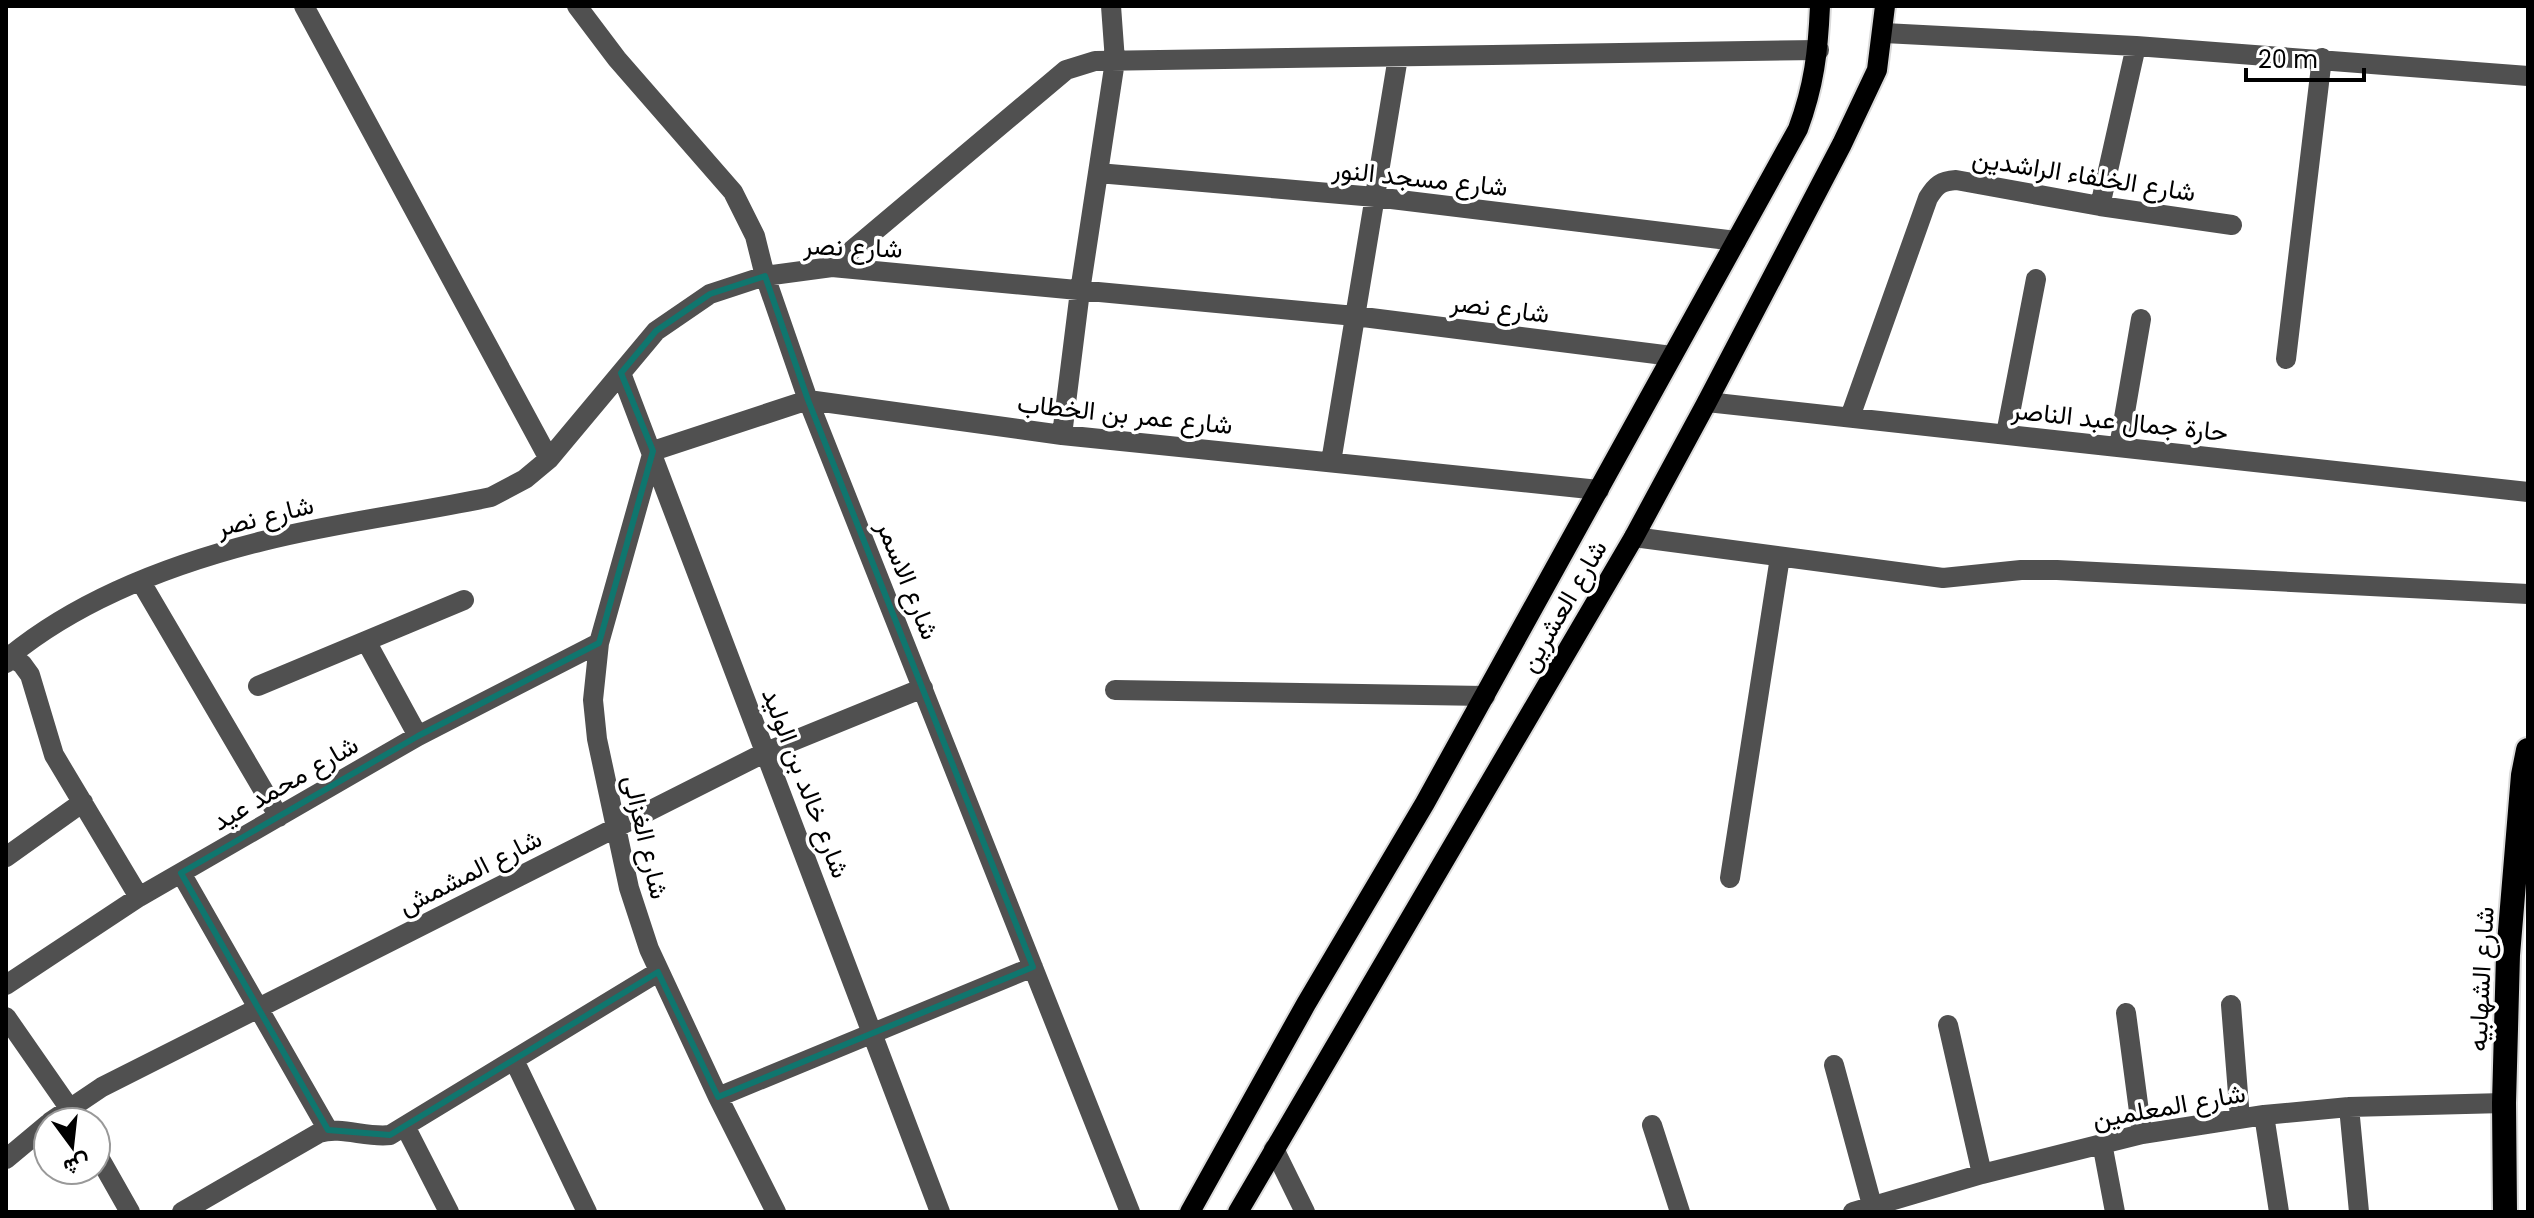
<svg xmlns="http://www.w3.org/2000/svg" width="2534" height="1218" font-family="Poppins,Vazirmatn,sans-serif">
	<rect width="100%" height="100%" fill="#fff"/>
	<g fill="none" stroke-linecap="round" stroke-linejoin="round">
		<!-- major casing -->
		<g stroke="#dbdbdb" stroke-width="24">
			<path id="major" d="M1190,1212l116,-208 119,-201 373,-674c16,-43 20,-77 22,-123
				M1238,1212l396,-675 73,-135 135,-258 35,-74 8,-64"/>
		</g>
		<!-- highway casing -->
		<g stroke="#dbdbdb" stroke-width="28">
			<path id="highway" d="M2505,1212l-1,-109 4,-148 15,-180 5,-25"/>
		</g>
		<!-- minor -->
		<path stroke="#505050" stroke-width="20" d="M304,6l245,453
			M577,6l40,53 116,133 22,44 10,40 43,124 322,812
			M1884,33l252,13 392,30
			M1098,173l277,24 361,44
			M2100,206l36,-160
			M832,267l234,-197 29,-9 724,-11
			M2286,359l36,-301
			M621,373l319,839
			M1707,402l821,90
			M1850,417l78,-219c8,-13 13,-17 28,-18l144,26 132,19
			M2006,434l30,-155
			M1062,435l18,-144 35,-230 -4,-55
			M2119,447l22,-128
			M1331,462l67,-405
			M1634,537l309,41 78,-8h36l471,24
			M141,582l138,235
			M366,641l52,95
			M6,654l16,10 8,11 24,80 85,142
			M6,663l4,-7c71,-58 165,-93 253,-115 75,-19 153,-28 228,-44l34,-18 24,-20 107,-128 54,-37 55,-18 67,-9 523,49 317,40
			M258,686l206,-86
			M1115,690l370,6
			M6,857l77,-55
			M181,873l147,257
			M1730,878l50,-321
			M6,985l133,-88 279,-161 181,-93
			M2231,1005l9,114
			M2126,1013l16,121
			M6,1017l73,105
			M1948,1025l34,149
			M514,1060l73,152
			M1834,1065l38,140
			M718,1097l315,-130
			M2349,1107l10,105
			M2264,1115l15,97
			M50,1122l52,-35 664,-335 157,-64
			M1652,1125l28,87
			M405,1126l44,86
			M2102,1143l13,69
			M1274,1149l31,63
			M96,1152l34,60
			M6,1159l42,-35
			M182,1212l137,-79c22,-7 47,5 71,2l268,-163
			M776,1212l-58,-115 -69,-148 -20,-61 -32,-149 -4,-39 6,-57 54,-192 155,-51 254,35 537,55
			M1853,1212l129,-38 160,-40 122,-19 85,-8 155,-4"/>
		<!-- major -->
		<use href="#major" stroke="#000" stroke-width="20"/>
		<!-- highway -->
		<use href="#highway" stroke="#000" stroke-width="24"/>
	</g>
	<!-- marked area -->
	<path fill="none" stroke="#0f766e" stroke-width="6" stroke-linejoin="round" d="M765,276l43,124 225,567 -315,130 -60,-125 -268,163 -62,-5 -147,-257 237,-137 181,-93 54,-192 -32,-78 35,-42 54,-37z"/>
	<g text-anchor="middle" stroke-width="7" stroke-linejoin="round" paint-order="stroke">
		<!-- street labels -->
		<g font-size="26" fill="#000" stroke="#fff">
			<text transform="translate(2084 175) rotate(9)" y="9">شارع الخلفاء الراشدين</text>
			<text transform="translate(1420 178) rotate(6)" y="9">شارع مسجد النور</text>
			<text transform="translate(853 247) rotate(2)" y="9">شارع نصر</text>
			<text transform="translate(1500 308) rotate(7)" y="9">شارع نصر</text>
			<text transform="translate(1125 414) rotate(6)" y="9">شارع عمر بن الخطاب</text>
			<text transform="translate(2120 421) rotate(6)" y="9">حارة جمال عبد الناصر</text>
			<text transform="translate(265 516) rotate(-14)" y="9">شارع نصر</text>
			<text transform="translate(908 580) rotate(68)" y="9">شارع الاسمر</text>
			<text transform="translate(1563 606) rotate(-60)" y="9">شارع العشرين</text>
			<text transform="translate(285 783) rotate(-30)" y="9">شارع محمد عيد</text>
			<text transform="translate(806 783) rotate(69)" y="9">شارع خالد بن الوليد</text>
			<text transform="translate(646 837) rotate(77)" y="9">شارع الغزالى</text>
			<text transform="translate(470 872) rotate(-27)" y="9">شارع المشمش</text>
			<text transform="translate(2481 979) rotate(-87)" y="9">شارع الشهابيه</text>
			<text transform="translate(2169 1106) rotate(-10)" y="9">شارع المعلمين</text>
		</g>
	</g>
	<!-- border -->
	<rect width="2534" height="1218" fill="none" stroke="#000000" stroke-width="16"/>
	<!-- north arrow -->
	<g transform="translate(72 1146) rotate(165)"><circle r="38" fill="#ffffff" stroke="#999999" stroke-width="2"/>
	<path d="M0-6L14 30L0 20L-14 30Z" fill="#000000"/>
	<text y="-12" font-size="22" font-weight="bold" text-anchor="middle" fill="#000000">ش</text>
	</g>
	<!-- scale -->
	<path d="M2246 68v12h118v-12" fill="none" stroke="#000000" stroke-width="4"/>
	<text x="2258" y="68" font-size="24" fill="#000000" stroke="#ffffff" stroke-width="6" paint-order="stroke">20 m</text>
</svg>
